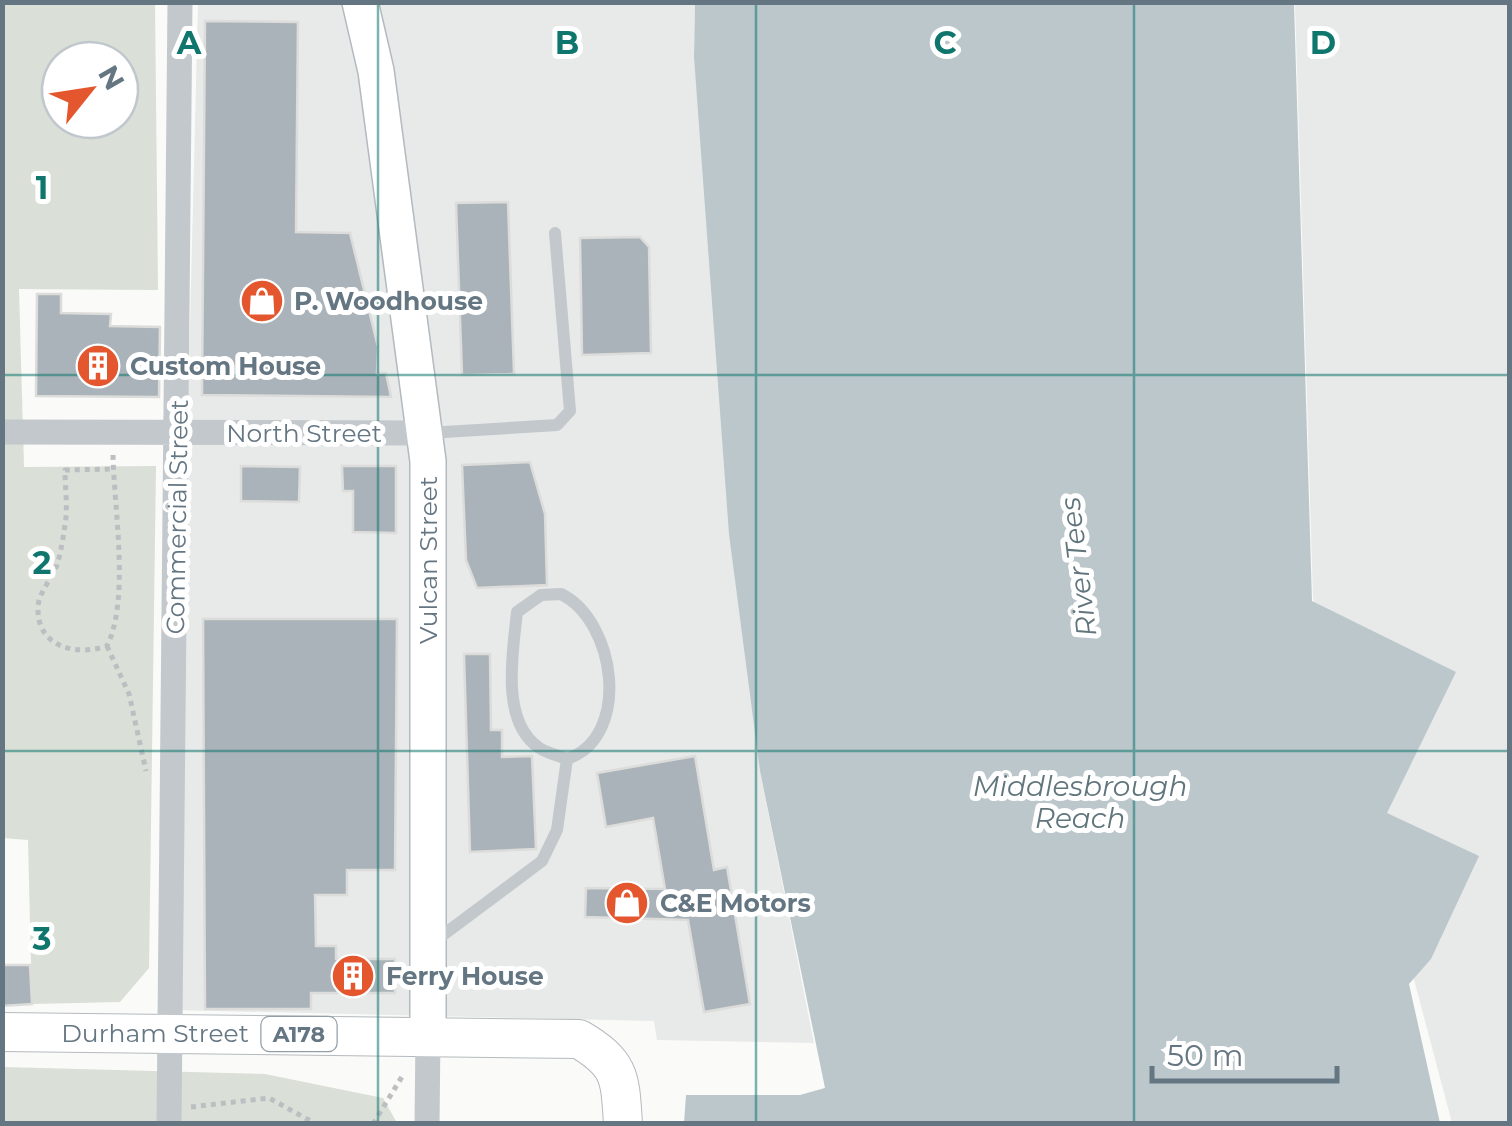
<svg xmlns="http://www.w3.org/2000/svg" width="1512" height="1126" font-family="Montserrat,sans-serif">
	<rect width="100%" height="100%" fill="#fafaf8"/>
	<!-- built -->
	<path fill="#e8e9e9" d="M198,3h497l-1,54 66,714 54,272 -157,-3 -3,-19 -481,-11z
		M1295,3h214v1120h-57l-139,-525z"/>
	<!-- green -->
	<path fill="#dadfd7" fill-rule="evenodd" d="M3,3h152l3,287 -139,-1 5,178 132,-1 -7,502 -29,34 -88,2 -4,-164 -25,-2zM60,60h60v60h-60z
		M3,1067l262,7 118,24 14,25 -394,1z"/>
	<!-- water -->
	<path fill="#bbc7cb" d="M695,3h599l18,598 144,71 -69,141 92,43 -48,103 -22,25 31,139h-756l2,-28h114l25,-7 -65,-317 -31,-237 -35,-477z"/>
	<!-- building -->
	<path fill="#aab3b9" stroke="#dcdcda" stroke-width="2.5" d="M205,21l93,1 -2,210 54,1 28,114 -1,26h9l5,24 -189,-2z
		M508,202l6,172 -52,1 -6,-172z
		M640,237l9,10 2,106 -69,2 -2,-117z
		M37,294h24v19l50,1 -1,12 50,1 -1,70 -123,-1z
		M530,462l15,52 2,71 -70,3 -11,-28 -4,-95z
		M241,466l59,1 -1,35 -58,-1z
		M342,466h54v67l-43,-1v-41h-10z
		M203,619h194l-2,251h-48v25h-32l1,51h20v13h59v34h-84v16h-106z
		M464,654h26l1,76h11v27l30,-1 4,93 -66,3z
		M695,756l19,114 13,-3 23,137 -46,8 -16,-92 -103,-3 1,-29 79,1 -12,-71 -47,9 -9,-54z
		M2,965h28l2,39 -30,2z"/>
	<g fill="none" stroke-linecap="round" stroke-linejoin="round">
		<!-- secondary casing -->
		<g stroke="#b3babf" stroke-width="38">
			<path id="secondary" d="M360,2l16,69 52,390v575"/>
		</g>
		<!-- primary casing -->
		<g stroke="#b5babe" stroke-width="40">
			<path id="primary" d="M2,1032l577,7c42,25 41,38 44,85"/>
		</g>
		<!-- path -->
		<path stroke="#bbbfc2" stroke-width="5" stroke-dasharray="5 5" stroke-linecap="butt" d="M113,455c1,54 17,144 -6,191 -30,10 -70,2 -69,-38 0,-15 14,-29 19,-43 4,-13 6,-27 8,-40 3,-18 0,-37 0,-55l48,-1
			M107,646l22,48 17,77
			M191,1107l78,-9 47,26
			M373,1124l30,-49"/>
		<!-- lane -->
		<path stroke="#c3c8cc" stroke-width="12" d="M428,433l129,-8 13,-14 -15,-178
			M561,594c55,27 71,143 6,165 -9,-4 -22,-6 -29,-12 -38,-27 -25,-96 -21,-135l24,-17z
			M435,941l107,-80 15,-31 10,-71"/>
		<!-- street -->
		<path stroke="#c3c8cc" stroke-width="25" d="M2,432l423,1
			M169,1124l11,-1122
			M427,1124l1,-88"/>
		<!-- secondary -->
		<use href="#secondary" stroke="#fff" stroke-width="35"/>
		<!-- primary -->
		<use href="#primary" stroke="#fff" stroke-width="38"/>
	</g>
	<!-- grid -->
	<path fill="none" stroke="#0f766e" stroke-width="2.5" stroke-opacity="0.55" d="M378,2v1122M756,2v1122M1134,2v1122M2,375h1508M2,751h1508"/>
	<!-- icons -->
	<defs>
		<g id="shop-disc" transform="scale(2.25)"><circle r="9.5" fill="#e4572e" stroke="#fff"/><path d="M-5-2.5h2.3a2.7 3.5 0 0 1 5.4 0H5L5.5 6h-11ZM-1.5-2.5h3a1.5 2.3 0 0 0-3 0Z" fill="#fff"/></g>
		<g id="building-disc" transform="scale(2.25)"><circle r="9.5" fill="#e4572e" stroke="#fff"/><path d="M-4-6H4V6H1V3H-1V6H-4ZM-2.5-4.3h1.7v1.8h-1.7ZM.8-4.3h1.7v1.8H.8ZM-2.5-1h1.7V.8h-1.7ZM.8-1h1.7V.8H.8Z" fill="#fff"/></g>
	</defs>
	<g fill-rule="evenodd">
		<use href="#shop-disc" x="262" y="301"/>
		<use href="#building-disc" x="98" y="366"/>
		<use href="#shop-disc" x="627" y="903"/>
		<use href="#building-disc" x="353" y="976"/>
	</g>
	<g text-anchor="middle" stroke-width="10" stroke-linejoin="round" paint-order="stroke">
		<!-- shield labels -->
		<rect fill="#fff" stroke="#939fa8" stroke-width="2.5" x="261.5" y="1017" width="75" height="34" rx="8"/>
		<g font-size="22" font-weight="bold" fill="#657683">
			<text x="299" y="1042">A178</text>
		</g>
		<!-- poi labels -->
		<g font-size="25" font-weight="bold" fill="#657683" stroke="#fff" text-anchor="start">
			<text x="294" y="310">P. Woodhouse</text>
			<text x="130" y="375">Custom House</text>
			<text x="660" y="912">C&amp;E Motors</text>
			<text x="386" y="985">Ferry House</text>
		</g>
		<!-- street labels -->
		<g font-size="25" fill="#657683" stroke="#fff">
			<text x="304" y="442">North Street</text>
			<text transform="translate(177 517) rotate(-89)" y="9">Commercial Street</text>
			<text transform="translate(428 560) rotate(-90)" y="9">Vulcan Street</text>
			<text x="155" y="1042">Durham Street</text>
		</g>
		<!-- water labels -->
		<g font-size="28" font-style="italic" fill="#60757c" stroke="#fff">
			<text transform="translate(1078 567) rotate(-97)" y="10">River Tees</text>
			<text x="1080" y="796">Middlesbrough<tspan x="1080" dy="32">Reach</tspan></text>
		</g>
	</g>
	<g font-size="32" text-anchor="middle" font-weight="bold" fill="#0f766e" stroke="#fff" stroke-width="10" stroke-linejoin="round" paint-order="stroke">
		<text x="189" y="54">A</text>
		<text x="567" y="54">B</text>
		<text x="945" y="54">C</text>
		<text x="1323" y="54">D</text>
		<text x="42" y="199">1</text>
		<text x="42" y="574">2</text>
		<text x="42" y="950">3</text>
	</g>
	<!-- border -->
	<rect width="1512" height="1126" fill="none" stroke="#657683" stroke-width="10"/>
	<!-- north arrow -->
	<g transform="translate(90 90) rotate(60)"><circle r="48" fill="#ffffff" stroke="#c1c8cd" stroke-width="2.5"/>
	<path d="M0-8L18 38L0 25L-18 38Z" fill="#e4572e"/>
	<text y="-15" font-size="28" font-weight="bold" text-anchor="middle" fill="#657683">N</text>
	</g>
	<!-- scale -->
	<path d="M1152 1066v15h185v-15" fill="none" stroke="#657683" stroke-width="5"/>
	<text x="1167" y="1066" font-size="30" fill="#657683" stroke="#ffffff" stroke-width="8" paint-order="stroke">50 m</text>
</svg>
